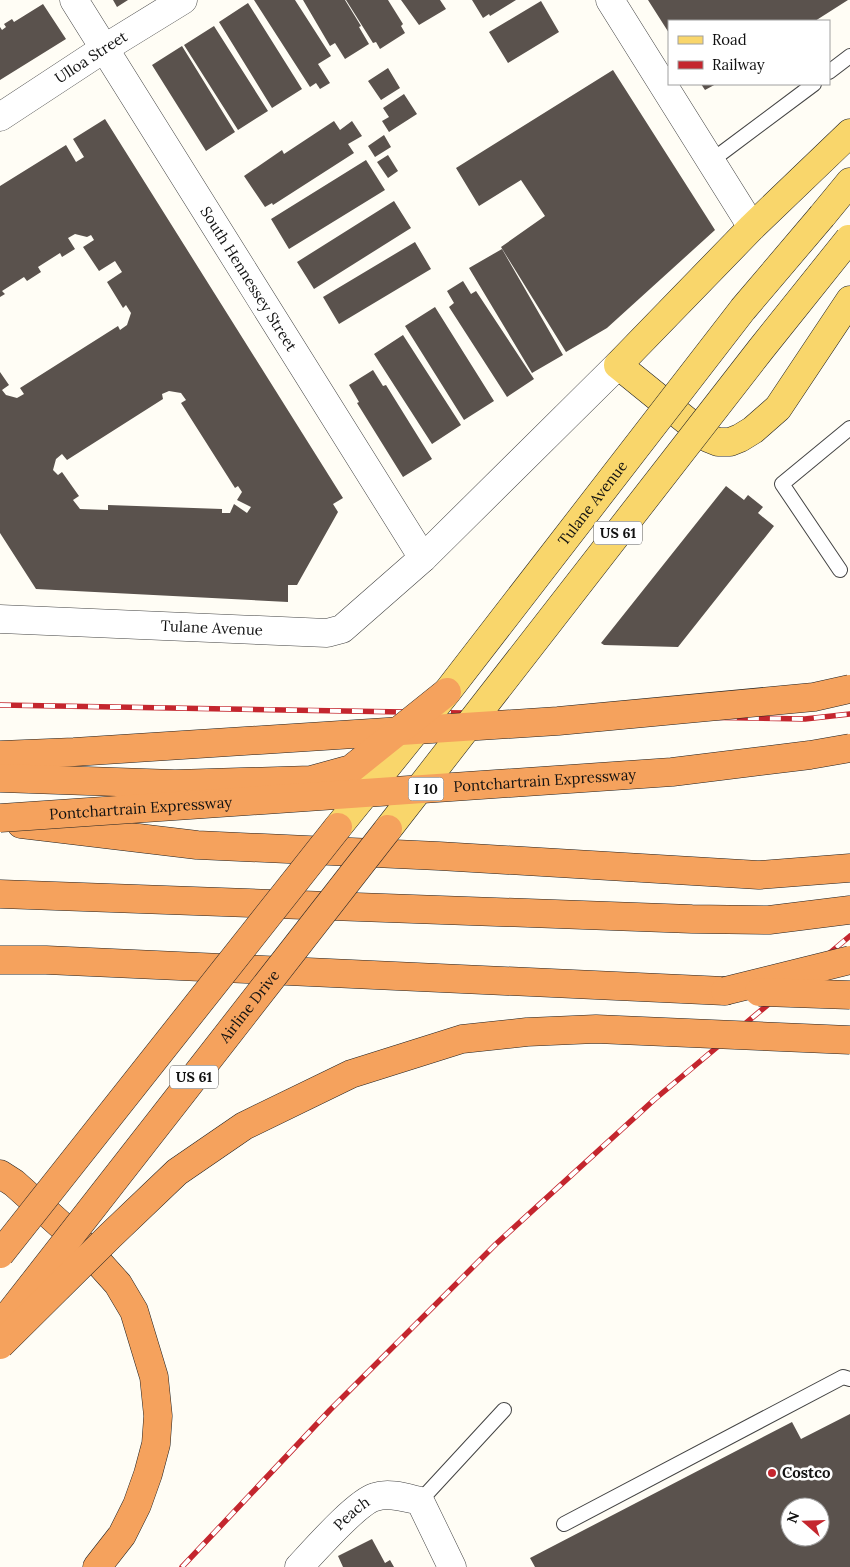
<svg xmlns="http://www.w3.org/2000/svg" width="850" height="1567" font-family="Lora,serif">
	<rect width="100%" height="100%" fill="#fffdf5"/>
	<!-- building -->
	<path fill="#5a524d" fill-rule="evenodd" d="M113,0h15l-11,7z
		M254,0h41l36,56 -13,8 12,19 -10,6 -4,-6 -6,4z
		M303,0h42l16,26 -2,1 10,17 -24,15 -10,-16 -5,3z
		M346,0h42l15,24 -2,2 4,7 -25,16 -4,-7 -3,1z
		M401,0h39l6,9 -27,16z
		M472,0h44l-26,16 -1,-2 -6,4z
		M648,0h200l-33,21h-146v12z
		M541,1l18,31 -51,31 -19,-31z
		M248,3l54,86 -30,19 -53,-86z
		M43,4l23,35 -66,41v-53l2,3 4,-3 -2,-3 8,-5 2,3z
		M214,26l54,85 -30,19 -54,-85z
		M182,46l53,86 -29,19 -54,-86z
		M388,68l12,20 -19,12 -13,-19z
		M613,70l102,160 -108,98 -41,24 -65,-105 44,-31 -24,-36 -42,26 -23,-38z
		M701,84h15l-11,6z
		M404,94l13,20 -28,18 -7,-11 7,-4 -6,-9z
		M105,119l238,379 -10,6 5,8 -41,73h-9v17l-252,-13 -36,-56v-161l9,13 -7,5 4,5 11,3 7,-4 -4,-6 98,-62 2,4 7,-5 4,-12 -5,-8 -3,3 -16,-26 15,-10 -7,-11 -16,10 -16,-24 11,-7 -3,-5 -4,2 -12,-3 -7,4 7,11 -13,8 -2,-4 -22,14 3,5 -14,9 -3,-4 -22,14 3,3 -5,3v-111l66,-41 10,17 8,-5 -11,-18zM169,391l12,2 5,7 -5,3 54,85 3,-2 4,6 -5,8 14,7 -4,6 -13,-9 -4,9h-8v-4l-114,-4v5l-28,-1 -7,-9 6,-4 -17,-24 -4,3 -5,-5 3,-11 6,-5 5,6 96,-61 -1,-5z
		M334,121l6,9 12,-9 10,15 -14,8 6,9 -81,52 -1,-2 -7,4 -21,-31 38,-26 2,4z
		M384,135l7,12 -16,10 -7,-11z
		M388,155l10,16 -10,7 -11,-16z
		M366,160l19,30 -96,59 -18,-30z
		M394,201l17,27 -97,61 -17,-27z
		M415,242l16,27 -92,55 -16,-27z
		M502,249l61,106 -31,18 -63,-105z
		M463,281l8,13 5,-3 58,88 -27,18 -58,-90 5,-4 -7,-12z
		M435,307l59,94 -30,19 -59,-94z
		M403,335l58,90 -29,19 -58,-90z
		M373,370l10,16 3,-1 46,74 -29,18 -46,-74 2,-1 -10,-17z
		M726,486l18,14 4,-5 15,12 -5,6 16,13 -96,121 -74,-2 -3,-2z
		M850,1414v153h-315l-5,-9 262,-136 9,17zM790,1507h30v30h-30z
		M372,1539l13,24 5,-3 4,7h-51l-5,-11z"/>
	<g fill="none" stroke-linecap="round" stroke-linejoin="round">
		<!-- lane casing -->
		<g stroke="#444" stroke-width="16">
			<path id="lane" d="M829,72l21,-16
				M711,161l103,-77
				M840,570l-58,-86 68,-56
				M420,1501l84,-91
				M564,1524l279,-147 7,2"/>
		</g>
		<!-- street casing -->
		<g stroke="#444" stroke-width="29">
			<g id="street">
				<path id="s1" d="M74,0l349,558"/>
				<path d="M610,0l142,227"/>
				<path id="s2" d="M0,117l105,-69 78,-48"/>
				<path id="s3" d="M0,619l327,14 15,-4 81,-71 195,-193"/>
				<path id="s4" d="M299,1567c15,-16 58,-65 76,-70 14,-5 32,1 45,4l32,66"/>
			</g>
		</g>
		<!-- primary casing -->
		<g stroke="#222" stroke-width="29">
			<path id="primary" d="M850,133l-98,94 -134,138 90,73 10,4h12l10,-4 13,-8 25,-22 72,-108
				M822,216l28,-34"/>
		</g>
		<!-- highway casing -->
		<g stroke="#222" stroke-width="29">
			<path id="highway" d="M21,824l176,21 242,11 320,19 91,-7
				M0,894l692,25 77,1 81,-10
				M0,960h46l679,31
				M0,1174l14,9 68,61 36,40 16,27 20,66 4,39 -2,28 -8,30 -11,31 -15,30 -25,32"/>
		</g>
		<!-- lane -->
		<use href="#lane" stroke="#fff" stroke-width="14"/>
		<!-- street -->
		<use href="#street" stroke="#fff" stroke-width="28"/>
		<!-- primary -->
		<use href="#primary" stroke="#f9d66b" stroke-width="28"/>
		<!-- highway -->
		<use href="#highway" stroke="#f5a25d" stroke-width="28"/>
		<!-- rail casing -->
		<g stroke="#c4262e" stroke-width="5.5">
			<path id="rail" d="M0,705l805,14 45,-5
				M182,1567l148,-157 166,-166 159,-145 195,-163"/>
		</g>
		<!-- rail -->
		<use href="#rail" stroke="#fff" stroke-width="4" stroke-dasharray="11" stroke-linecap="butt"/>
		<!-- primary-bridge casing -->
		<g stroke="#222" stroke-width="29" stroke-linecap="butt">
			<g id="primary-bridge">
				<path id="s5" d="M338,827l109,-135 296,-383 79,-93"/>
				<path d="M388,829l373,-480 88,-110"/>
			</g>
		</g>
		<!-- highway-bridge casing -->
		<g stroke="#222" stroke-width="29" stroke-linecap="butt">
			<g id="highway-bridge">
				<path d="M0,755l74,-3 484,-31 256,-24 36,-8"/>
				<path d="M0,778l175,6 136,-4 40,-11 96,-77"/>
				<path id="s6" d="M0,818l672,-46 138,-17 40,-7"/>
				<path d="M725,991l125,-31"/>
				<path d="M759,992l91,3"/>
				<path d="M0,1254l338,-427"/>
				<path id="s7" d="M4,1321l384,-492"/>
				<path d="M0,1345l110,-109 67,-64 67,-46 107,-52 111,-35 65,-7 69,-3 254,11"/>
			</g>
		</g>
		<!-- primary-bridge -->
		<use href="#primary-bridge" stroke="#f9d66b" stroke-width="28"/>
		<!-- highway-bridge -->
		<use href="#highway-bridge" stroke="#f5a25d" stroke-width="28"/>
	</g>
	<!-- markers -->
	<circle fill="#c4262e" stroke="#fff" stroke-width="2" cx="772" cy="1473" r="5"/>
	<g text-anchor="middle" stroke-width="5" stroke-linejoin="round" paint-order="stroke">
		<!-- shield labels -->
		<g fill="#fff" stroke="#585858" stroke-width="1">
			<rect x="594" y="521.5" width="48" height="23" rx="4"/>
			<rect x="408.5" y="777.5" width="35" height="23" rx="4"/>
			<rect x="170" y="1065.5" width="48" height="23" rx="4"/>
		</g>
		<g font-size="14" font-weight="bold" fill="#111">
			<text x="618" y="538">US 61</text>
			<text x="426" y="794">I 10</text>
			<text x="194" y="1082">US 61</text>
		</g>
		<!-- street labels -->
		<g font-size="15" fill="#111" stroke="#fff">
			<text dy="5" stroke="none"><textPath href="#s2" startOffset="109">Ulloa Street</textPath></text>
			<text dy="5" stroke="none"><textPath href="#s1" startOffset="329">South Hennessey Street</textPath></text>
			<text dy="5" stroke="none"><textPath href="#s5" startOffset="412">Tulane Avenue</textPath></text>
			<text dy="5" stroke="none"><textPath href="#s3" startOffset="212">Tulane Avenue</textPath></text>
			<text dy="5" stroke="none"><textPath href="#s6" startOffset="546">Pontchartrain Expressway</textPath></text>
			<text dy="5" stroke="none"><textPath href="#s6" startOffset="141">Pontchartrain Expressway</textPath></text>
			<text dy="5" stroke="none"><textPath href="#s7" startOffset="399">Airline Drive</textPath></text>
			<text dy="5" stroke="none"><textPath href="#s4" startOffset="75">Peach</textPath></text>
		</g>
		<!-- poi labels -->
		<g font-size="15" font-weight="bold" fill="#111" stroke="#fff" text-anchor="start">
			<text x="782" y="1478">Costco</text>
		</g>
	</g>
	<!-- legend -->
	<rect x="668" y="20" width="162" height="65" fill="#ffffff" stroke="#a0a0a0"/>
	<rect x="678" y="36" width="25" height="8" fill="#f9d66b" stroke="#a0a0a0"/>
	<text x="712" y="45" font-size="15" fill="#111111">Road</text>
	<rect x="678" y="61" width="25" height="8" fill="#c4262e" stroke="#a0a0a0"/>
	<text x="712" y="70" font-size="15" fill="#111111">Railway</text>
	<!-- north arrow -->
	<g transform="translate(805 1522) rotate(290)"><circle r="24" fill="#ffffff" stroke="#a0a0a0"/>
	<path d="M0-4L9 19L0 12L-9 19Z" fill="#c4262e"/>
	<text y="-8" font-size="14" font-weight="bold" text-anchor="middle" fill="#111111">N</text>
	</g>
</svg>
